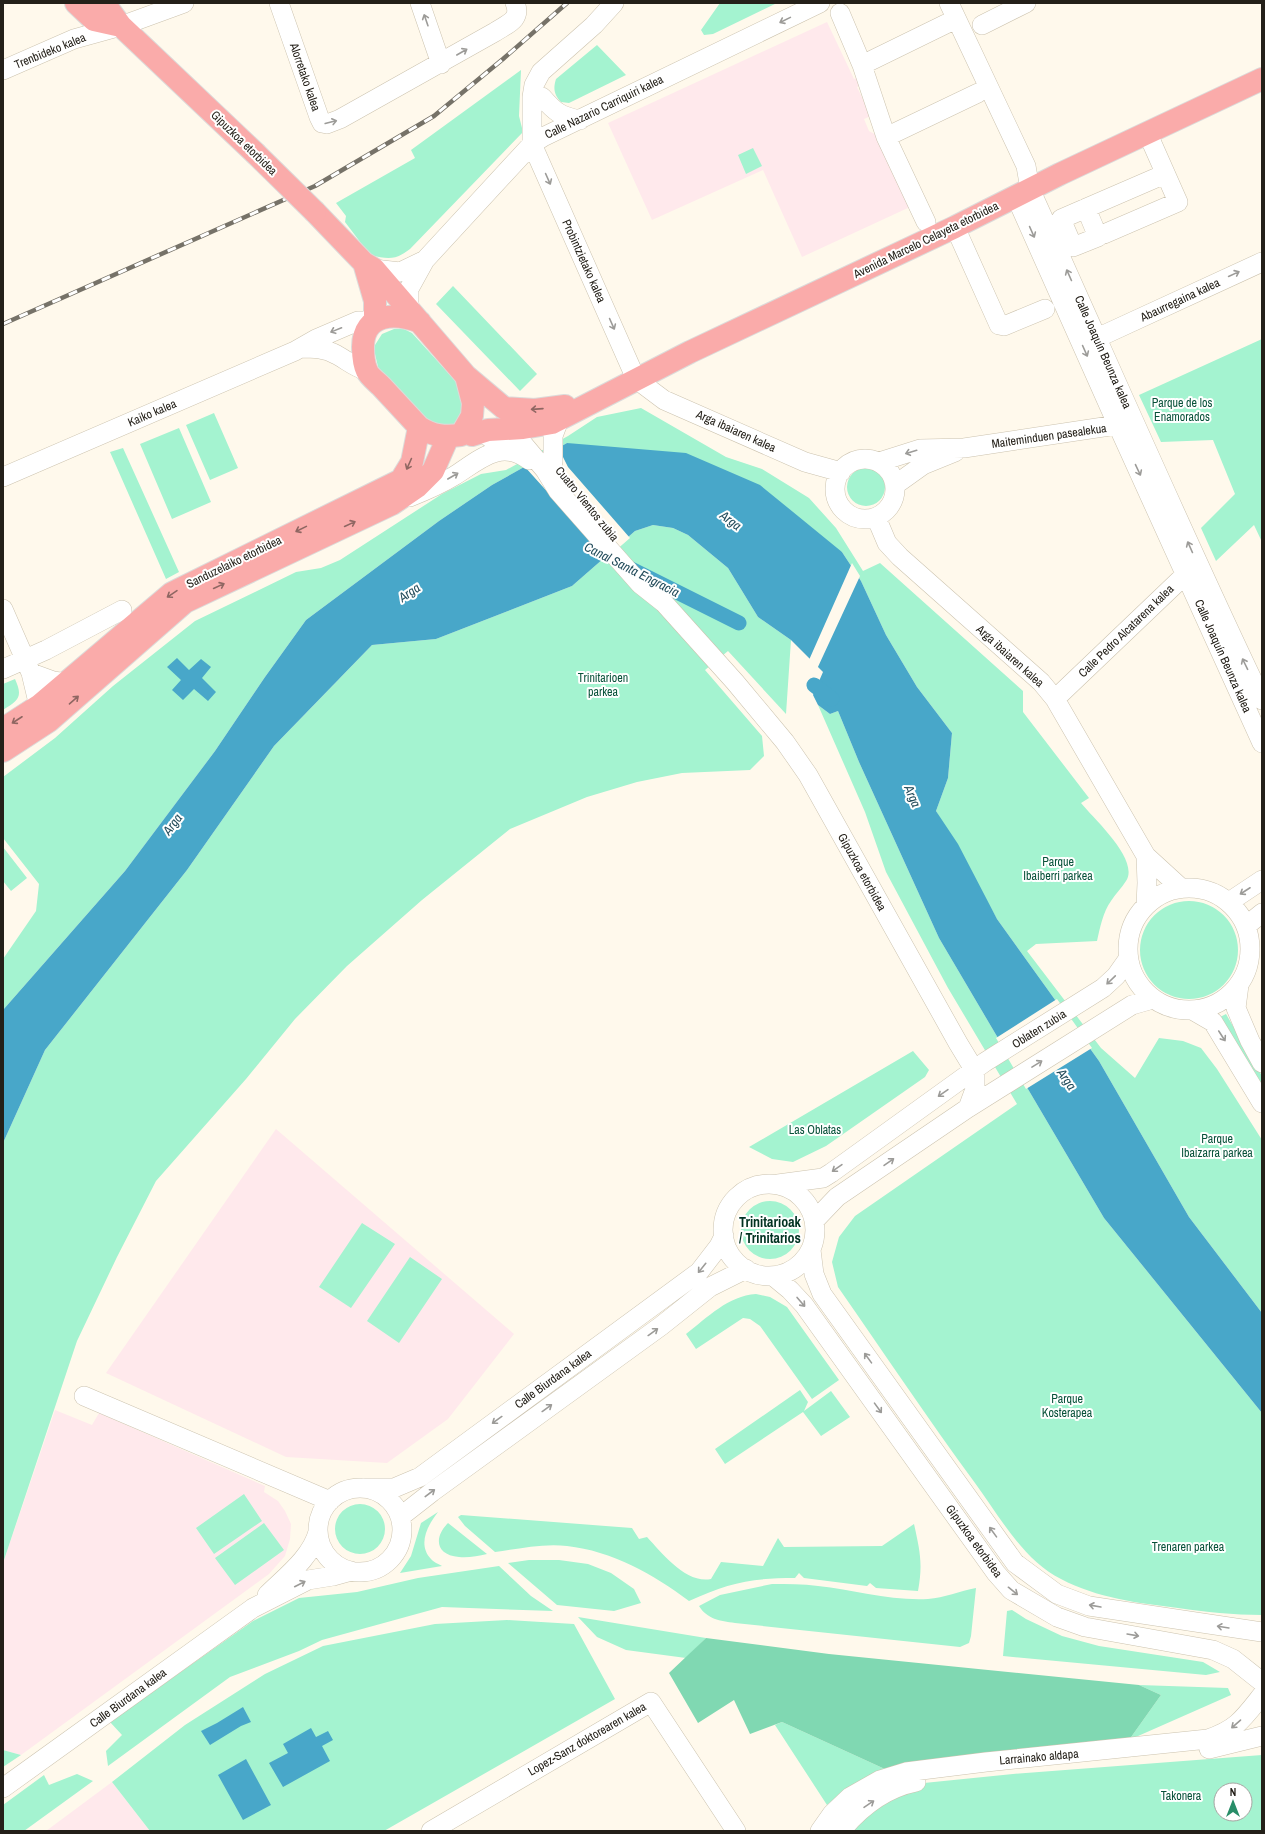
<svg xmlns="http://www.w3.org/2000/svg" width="1265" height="1834" font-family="'Archivo Narrow',sans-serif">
	<rect width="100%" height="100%" fill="#fff9ec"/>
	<!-- education -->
	<path fill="#ffe9ec" d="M827,22l27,57 4,-2 4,7 -5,3 14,29 -7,3 5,12 9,5 32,71 -108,50 -39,-87 -111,50 -44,-97z
		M276,1129l238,205 -66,85 -61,44 -101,-6 -180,-84z
		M55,1410l37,15 7,-12 166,73 -1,6 14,9 7,10 6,13 -1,15 -5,17 -16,18 -248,181 -18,-5v-187z
		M112,1782l38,49h-104z"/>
	<!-- green -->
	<path fill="#a4f3d0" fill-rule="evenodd" d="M720,3h57l-64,31 -9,1 -3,-5z
		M597,45l29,30 -57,28 -8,-1c-7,-8 -8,-13 -5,-23z
		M521,70l-2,46 4,16 -113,117c-16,12 -22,10 -40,6l-25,-33 1,-6 -10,-13 79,-45 -4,-8z
		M753,148l9,18 -16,8 -8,-19z
		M453,286l84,88 -17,17 -84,-87z
		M394,329h10l8,4 48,53 7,11 -9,28 -27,1 -52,-55 -4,-17v-9l7,-11z
		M1262,339v203l-8,-17 -38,36 -15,-33 34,-34 -22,-54 -52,2 -22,-47z
		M641,408l85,49 36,12 47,29 27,30 27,43 17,-8 143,128v21l66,86 -8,5c13,16 59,57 45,78 -4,7 -11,13 -15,20 -8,11 -11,27 -14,40l-61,3 -9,7 74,97 34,30 24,-40 24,3 18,7 16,21 45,71v173l-73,-96 -90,-156 -102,-142 -61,-108 12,-33 4,-45 -35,-46 -31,-52 -25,-54 -19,-29 -275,-109 -75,42 -53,36 -133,99 -41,57 -50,74 -90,120 -122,139v-51l33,-48 3,-27 -36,-46v-61l52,-39 58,-52 82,-65 101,-49 25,-4 19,-8 102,-66 39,-20 25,-4 62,-34 29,-19z
		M214,413l24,55 -28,12 -24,-55z
		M179,428l32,74 -39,17 -32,-75z
		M123,448l56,124 -13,7 -56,-127z
		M847 487a19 19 0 1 1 38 0a19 19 0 1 1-38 0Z
		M653,525l20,3 15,7 40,33 30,49 33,23 -5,74 -58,-63 -23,19 57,66 2,20 -14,14 -68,3 -45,9 -50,15 -77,32 -88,71 -75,66 -52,53 -49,60 -90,102 -39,76 -40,84 -74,222v-420l42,-93 142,-180 87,-124 98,-101 64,-6 136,-53 63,-55z
		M15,679c8,18 4,21 -12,31v-26z
		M818,705l12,9 8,-3 21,51 80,176 165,280 158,195v202c-29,0 -56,-3 -84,-7 -40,-5 -81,-10 -117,-29 -38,-19 -61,-62 -86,-96 -47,-64 -91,-130 -137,-196l-6,-25 7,-25 16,-21 162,-112 -69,-116 -62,-116 -21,-60z
		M3,847l24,31 -16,13 -8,-10z
		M1140 950a49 49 0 1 1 98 0a49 49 0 1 1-98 0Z
		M1226,1014l36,62v15l-42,-74z
		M913,1051l16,19 -4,7 -99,69 -33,16 -21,-3 -23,-12z
		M741 1230a29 29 0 1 1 58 0a29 29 0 1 1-58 0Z
		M362,1223l33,21 -44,64 -32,-21z
		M410,1257l32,22 -43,64 -32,-22z
		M756,1294l14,3 17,10 52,73 -27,19 -52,-73 -10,-7 -7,-1 -47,31 -10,-15c22,-17 42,-38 70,-40z
		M800,1390l8,12 -4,9 27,-20 19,26 -29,19 -18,-24 -78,52 -10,-15z
		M244,1494l18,27 -48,33 -18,-26z
		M335 1529a25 25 0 1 1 50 0a25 25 0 1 1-50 0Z
		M438,1512c-10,13 -21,32 -7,47 2,3 8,5 11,7l-42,7 11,-17 10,-33z
		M461,1515l171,13 7,11 8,-2c15,16 39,47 64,42l10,-17 42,4 15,-28 6,9 98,-1 32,-22c6,27 9,40 4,67l-42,-3 -6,-5 -3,3 -63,-8 -5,-5 -4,5c-44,0 -67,5 -106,23 -36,-27 -77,-50 -122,-55 -23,-3 -49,3 -72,6l-30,-26 -7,-9z
		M264,1523l20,27 -49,35 -20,-27z
		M448,1523l39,31c-9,2 -19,4 -28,3 -24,-2 -25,-20 -11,-34z
		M529,1560h30l29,4 23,9 23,16 7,14 -27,8 -57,-6 -49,-42z
		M499,1566l32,30 22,15 -111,-4 -120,33 -23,11 -69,26 -122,89 -2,-15 16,-16 -12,-13 143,-101 46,-23 58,-6 61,-14z
		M772,1584c15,0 31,0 46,2 36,4 73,15 110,13 16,-1 32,-8 48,-11l-5,48 -2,7 -9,4 -225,-24c-15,-2 -28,-4 -36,-17l21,-11z
		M1012,1610l14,9 36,17 37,10 104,16 17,10 -14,3 -203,-19 4,-45z
		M578,1617l128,21 -20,20 -60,-8 -29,-13z
		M507,1620l67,4 41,75 -231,132h-234l-38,-49 73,-57 80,-51 58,-28 112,-22z
		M1139,1685l89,3 3,7 -102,45 32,-45z
		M782,1722l105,48c-24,7 -41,19 -60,35l-52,-80z
		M3,1750l18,5 -18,12z
		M1262,1755v76h-416l11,-17 67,-31 89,-9zM1221,1790h24v24h-24z
		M77,1774l16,7 -69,50h-21v-26l41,-30 5,10z"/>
	<!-- forest -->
	<path fill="#80d8b2" d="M706,1638l123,16 310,31 22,10 -32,45 -242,30 -105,-48 -32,12 -16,-34 -36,23 -29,-50z"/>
	<!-- water -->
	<path fill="#48a7c9" d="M567,443l119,10 74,32 82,67 19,29 25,54 31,52 35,46 -4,45 -12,33 22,33 39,75 102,142 90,156 73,96v100l-158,-195 -165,-280 -80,-176 -21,-51 -8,3 -12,-9 -5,-10 10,-23 -32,-32 -33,-23 -30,-49 -40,-33 -15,-7 -20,-3 -18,6 -63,55 -136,53 -64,6 -98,101 -87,124 -142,180 -42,93v-133l122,-139 90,-120 50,-74 41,-57 133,-99 53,-36z
		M177,658l12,12 12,-11 10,8 -9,11 14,14 -8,9 -14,-12 -11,11 -11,-10 9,-10 -14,-13z
		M243,1707l8,15 -10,4 -31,19 -9,-14 16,-8z
		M311,1728l5,9 12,-6 5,9 -11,6 8,15 -47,26 -14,-24 19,-10 -5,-9z
		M246,1759l25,46 -28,15 -25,-45z"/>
	<!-- pier -->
	<path fill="#fff9ec" d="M561,446l2,11 5,10 62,71 -23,20 -82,-91z
		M852,563l8,13 -43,93 -8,-9z
		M1057,999l35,49 -66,41 -30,-51z"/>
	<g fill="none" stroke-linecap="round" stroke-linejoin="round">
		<!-- canal -->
		<path stroke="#48a7c9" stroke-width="15" d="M627,567l112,56
			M814,685l18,14"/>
		<!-- minor casing -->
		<g stroke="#ccc3af" stroke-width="20">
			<path id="minor" d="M279,3l40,114 3,6 5,1 13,-5 155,-87c12,-8 27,-12 20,-29
				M420,3l21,61
				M614,3l-20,22 -53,47 -7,13 -2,12v47l104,235 28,21 141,62 36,10
				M949,3l77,163 4,23c77,170 151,342 232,511
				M840,13l22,52 24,72 40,85
				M982,25l44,-22
				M862,65l94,-46
				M3,70l71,-31 47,-13 63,-23
				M542,97c13,15 18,19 38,23
				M886,137l92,-44
				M1016,197l102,229 144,317
				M1086,208l12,29 -25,10 -12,-28 104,-45
				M955,227l44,98 5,1 41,-17
				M1104,234l74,-32 -31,-70
				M374,269l26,3 25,-12
				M409,310v-21l16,-29 107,-116 11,-7 277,-134
				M1097,338l165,-76
				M300,348c13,0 25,0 37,7 11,6 17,12 30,16
				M490,438l10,-1 14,2 10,6 21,25 13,21 82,93 24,19 71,79 50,60 23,33 150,268 17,28v18l-7,19
				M835 489a30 30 0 1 1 60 0a30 30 0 1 1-60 0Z
				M553,462v-26l6,-16
				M879,462l41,-13 44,-1 166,-25
				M3,477l292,-126 21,-12 42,-18h15
				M895,485l28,-20 32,-13
				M410,497c15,-6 31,-13 44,-21 24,-15 47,-38 75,-16
				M876,517l11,26 13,14 141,125 14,17 91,157 35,32
				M3,609l28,64 11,46
				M3,669l43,-19 76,-40
				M31,673l22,8 13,2
				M1055,699l131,-125 9,-7
				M1146,856l1,27 -1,22
				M1128 949a61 61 0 1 1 122 0a61 61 0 1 1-122 0Z
				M1229,902l33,-22
				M1246,926l16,-13
				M1239,985l-3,23 14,33 12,22
				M1194,1011l19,11 49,81
				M778,1184l45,-6 8,-5 154,-111 118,-74 13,-12 12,-17
				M723 1230a46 46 0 1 1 92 0a46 46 0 1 1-92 0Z
				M815,1220l22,-23 131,-89 164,-103 21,-6
				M811,1250l3,24 8,20 193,269 42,31 32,12 173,26
				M773,1276l17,14 14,15 192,268 15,17 46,27 28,10 128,23 20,9 29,23
				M84,1396l246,105
				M363,1488h31l26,-11 279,-205 20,-26 5,-10
				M318 1530a42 42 0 1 1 84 0a42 42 0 1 1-84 0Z
				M400,1517l32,-25 229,-166 49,-39 36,-18
				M267,1595c18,-18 44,-37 51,-63
				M1209,1749l53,-13
				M3,1788l250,-180 55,-28 25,-4 18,-5
				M431,1831l220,-129 85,129
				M820,1831l12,-17 18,-17 30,-17 26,-8 80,-10 222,-23c29,-10 35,-20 54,-44
				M841,1831c19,-23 45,-43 75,-49"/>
		</g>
		<!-- major casing -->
		<g stroke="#dcdbda" stroke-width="24">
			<path id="major" d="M76,3l18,17 27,6
				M104,3l17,23 134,127
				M315,212l49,51 10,6 92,107 7,27 -1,13 -11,19c-17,2 -28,1 -42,-8 -13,-14 -25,-27 -38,-41 -4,-4 -12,-10 -14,-15 -4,-8 -4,-17 -4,-24 0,-35 33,-34 57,-25
				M364,263l11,38v20
				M466,376l38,32 31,2 30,-4
				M472,435l16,-5 35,-2 29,-5 138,-71 265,-125 105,-53 202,-95
				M3,729l37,-24 132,-112 229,-113 11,-18 7,-35
				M3,751l46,-30 136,-119 207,-98 25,-17 16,-16 15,-34"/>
		</g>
		<!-- minor -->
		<use href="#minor" stroke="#fff" stroke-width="19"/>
		<!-- major -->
		<use href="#major" stroke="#faabaa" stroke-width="22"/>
		<!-- rail casing -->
		<g stroke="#767268" stroke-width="4.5">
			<path id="rail" d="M3,324l312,-138 119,-70 69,-57 64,-56"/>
		</g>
		<!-- rail -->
		<use href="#rail" stroke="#fff" stroke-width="3" stroke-dasharray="9" stroke-linecap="butt"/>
		<!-- major-bridge casing -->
		<g stroke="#dcdbda" stroke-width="24" stroke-linecap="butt">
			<path id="major-bridge" d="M255,153l60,59"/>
		</g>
		<!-- major-bridge -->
		<use href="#major-bridge" stroke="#faabaa" stroke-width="22"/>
	</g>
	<!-- one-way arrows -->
	<defs><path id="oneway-shaft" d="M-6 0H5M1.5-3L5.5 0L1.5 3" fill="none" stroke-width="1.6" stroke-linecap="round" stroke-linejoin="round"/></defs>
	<g stroke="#9c9b98">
		<use href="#oneway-shaft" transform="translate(426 20) rotate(-109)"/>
		<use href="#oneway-shaft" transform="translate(785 20) rotate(154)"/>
		<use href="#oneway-shaft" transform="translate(462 52) rotate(-30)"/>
		<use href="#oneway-shaft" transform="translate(331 122) rotate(-14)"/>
		<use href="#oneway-shaft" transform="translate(548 179) rotate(66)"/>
		<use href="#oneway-shaft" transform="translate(1032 232) rotate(66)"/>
		<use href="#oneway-shaft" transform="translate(1234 274) rotate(-25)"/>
		<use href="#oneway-shaft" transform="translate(1069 275) rotate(-114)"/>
		<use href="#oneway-shaft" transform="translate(612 324) rotate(66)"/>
		<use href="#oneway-shaft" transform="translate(336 330) rotate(158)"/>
		<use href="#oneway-shaft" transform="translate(1085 351) rotate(66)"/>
		<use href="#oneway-shaft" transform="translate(911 452) rotate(163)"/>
		<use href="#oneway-shaft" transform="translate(1138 470) rotate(65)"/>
		<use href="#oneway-shaft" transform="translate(453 476) rotate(-30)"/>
		<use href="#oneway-shaft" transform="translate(1190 547) rotate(-114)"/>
		<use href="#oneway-shaft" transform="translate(1245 664) rotate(-116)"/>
		<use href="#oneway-shaft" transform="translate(1245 891) rotate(147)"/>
		<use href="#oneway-shaft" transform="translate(1111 980) rotate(136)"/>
		<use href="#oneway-shaft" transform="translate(1222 1036) rotate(57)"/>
		<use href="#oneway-shaft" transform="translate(1037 1064) rotate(-32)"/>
		<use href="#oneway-shaft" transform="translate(943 1093) rotate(145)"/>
		<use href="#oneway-shaft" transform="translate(889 1162) rotate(-35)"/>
		<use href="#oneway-shaft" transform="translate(837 1168) rotate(145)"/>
		<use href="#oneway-shaft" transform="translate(702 1268) rotate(129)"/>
		<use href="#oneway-shaft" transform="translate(801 1302) rotate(49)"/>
		<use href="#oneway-shaft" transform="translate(653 1332) rotate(-36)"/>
		<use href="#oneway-shaft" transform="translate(868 1358) rotate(-126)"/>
		<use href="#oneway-shaft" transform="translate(547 1408) rotate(-36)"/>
		<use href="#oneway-shaft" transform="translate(878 1408) rotate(54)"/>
		<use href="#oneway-shaft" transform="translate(497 1420) rotate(144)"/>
		<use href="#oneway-shaft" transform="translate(430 1493) rotate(-37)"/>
		<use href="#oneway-shaft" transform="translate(993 1532) rotate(-126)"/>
		<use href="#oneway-shaft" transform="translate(300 1584) rotate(-27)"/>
		<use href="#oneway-shaft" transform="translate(1013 1591) rotate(39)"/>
		<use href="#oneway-shaft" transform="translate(1095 1606) rotate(-170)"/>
		<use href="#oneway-shaft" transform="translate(1223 1627) rotate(-171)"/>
		<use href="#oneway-shaft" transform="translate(1133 1635) rotate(10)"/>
		<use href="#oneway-shaft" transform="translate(1236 1724) rotate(139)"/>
		<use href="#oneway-shaft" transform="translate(869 1804) rotate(-34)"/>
	</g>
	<g stroke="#8f6662">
		<use href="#oneway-shaft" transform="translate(537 409) rotate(176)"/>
		<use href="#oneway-shaft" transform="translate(409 464) rotate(114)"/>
		<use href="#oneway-shaft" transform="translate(350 524) rotate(-25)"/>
		<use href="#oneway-shaft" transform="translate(301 529) rotate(154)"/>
		<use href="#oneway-shaft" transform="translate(219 586) rotate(-25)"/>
		<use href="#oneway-shaft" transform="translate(172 594) rotate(146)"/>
		<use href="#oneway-shaft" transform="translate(74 700) rotate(-41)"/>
		<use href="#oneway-shaft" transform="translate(17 720) rotate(147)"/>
	</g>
	<g text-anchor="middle" stroke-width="4" stroke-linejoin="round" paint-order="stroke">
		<!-- street labels -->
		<g font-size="12" fill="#242019" stroke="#fff">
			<text transform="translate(50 51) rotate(-22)" y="4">Trenbideko kalea</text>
			<text transform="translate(305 77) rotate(71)" y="4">Alorretako kalea</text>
			<text transform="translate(604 107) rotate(-26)" y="4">Calle Nazario Carriquiri kalea</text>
			<text transform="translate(244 143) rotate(44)" y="4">Gipuzkoa etorbidea</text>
			<text transform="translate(926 240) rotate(-26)" y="4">Avenida Marcelo Celayeta etorbidea</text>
			<text transform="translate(584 261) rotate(66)" y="4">Probintzietako kalea</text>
			<text transform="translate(1180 300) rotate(-25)" y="4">Abaurregaina kalea</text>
			<text transform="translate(1103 352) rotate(66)" y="4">Calle Joaquín Beunza kalea</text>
			<text transform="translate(152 413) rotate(-23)" y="4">Kaiko kalea</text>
			<text transform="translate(736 431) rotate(24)" y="4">Arga ibaiaren kalea</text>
			<text transform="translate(1049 436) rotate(-8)" y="4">Maiteminduen pasealekua</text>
			<text transform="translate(587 504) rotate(51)" y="4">Cuatro Vientos zubia</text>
			<text transform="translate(234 562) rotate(-26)" y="4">Sanduzelaiko etorbidea</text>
			<text transform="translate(1126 631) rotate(-44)" y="4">Calle Pedro Alcatarena kalea</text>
			<text transform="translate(1010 656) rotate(42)" y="4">Arga ibaiaren kalea</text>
			<text transform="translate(1223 656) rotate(66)" y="4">Calle Joaquín Beunza kalea</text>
			<text transform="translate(862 872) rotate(61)" y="4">Gipuzkoa etorbidea</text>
			<text transform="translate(1039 1029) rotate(-32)" y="4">Oblaten zubia</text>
			<text transform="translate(553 1379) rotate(-36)" y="4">Calle Biurdana kalea</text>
			<text transform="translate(974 1541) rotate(54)" y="4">Gipuzkoa etorbidea</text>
			<text transform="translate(128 1698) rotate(-36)" y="4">Calle Biurdana kalea</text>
			<text transform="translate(587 1739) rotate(-30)" y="4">Lopez-Sanz doktorearen kalea</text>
			<text transform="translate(1039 1757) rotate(-5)" y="4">Larrainako aldapa</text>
		</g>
		<!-- park labels -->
		<g font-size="12" fill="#075139" stroke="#fff">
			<text x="1182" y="407">Parque de los<tspan x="1182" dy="14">Enamorados</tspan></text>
			<text x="603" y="682">Trinitarioen<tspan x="603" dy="14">parkea</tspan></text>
			<text x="1058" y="866">Parque<tspan x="1058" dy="14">Ibaiberri parkea</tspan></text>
			<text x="815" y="1134">Las Oblatas</text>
			<text x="1217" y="1143">Parque<tspan x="1217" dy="14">Ibaizarra parkea</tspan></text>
			<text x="1067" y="1403">Parque<tspan x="1067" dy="14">Kosterapea</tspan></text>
			<text x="1188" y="1551">Trenaren parkea</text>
			<text x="1181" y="1800">Takonera</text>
		</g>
		<!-- water labels -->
		<g font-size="13" font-style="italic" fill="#234c5b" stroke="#fff">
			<text transform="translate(731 520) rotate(37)" y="5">Arga</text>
			<text transform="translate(632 569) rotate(27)" y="5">Canal Santa Engracia</text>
			<text transform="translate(409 592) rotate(-34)" y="5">Arga</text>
			<text transform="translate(913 796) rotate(67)" y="5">Arga</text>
			<text transform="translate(172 824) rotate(-53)" y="5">Arga</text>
			<text transform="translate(1067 1079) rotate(55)" y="5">Arga</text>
		</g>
		<!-- quarter labels -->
		<g font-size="14" font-weight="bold" fill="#003221" stroke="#fff">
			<text x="770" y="1227">Trinitarioak<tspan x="770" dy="16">/ Trinitarios</tspan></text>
		</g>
	</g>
	<!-- border -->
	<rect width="1265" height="1834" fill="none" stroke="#242019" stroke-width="8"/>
	<!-- north arrow -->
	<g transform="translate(1233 1802)"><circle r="19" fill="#ffffff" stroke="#a7a6a3"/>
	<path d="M0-3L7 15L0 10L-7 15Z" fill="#288d68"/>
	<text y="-6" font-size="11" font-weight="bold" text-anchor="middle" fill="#242019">N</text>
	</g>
</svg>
